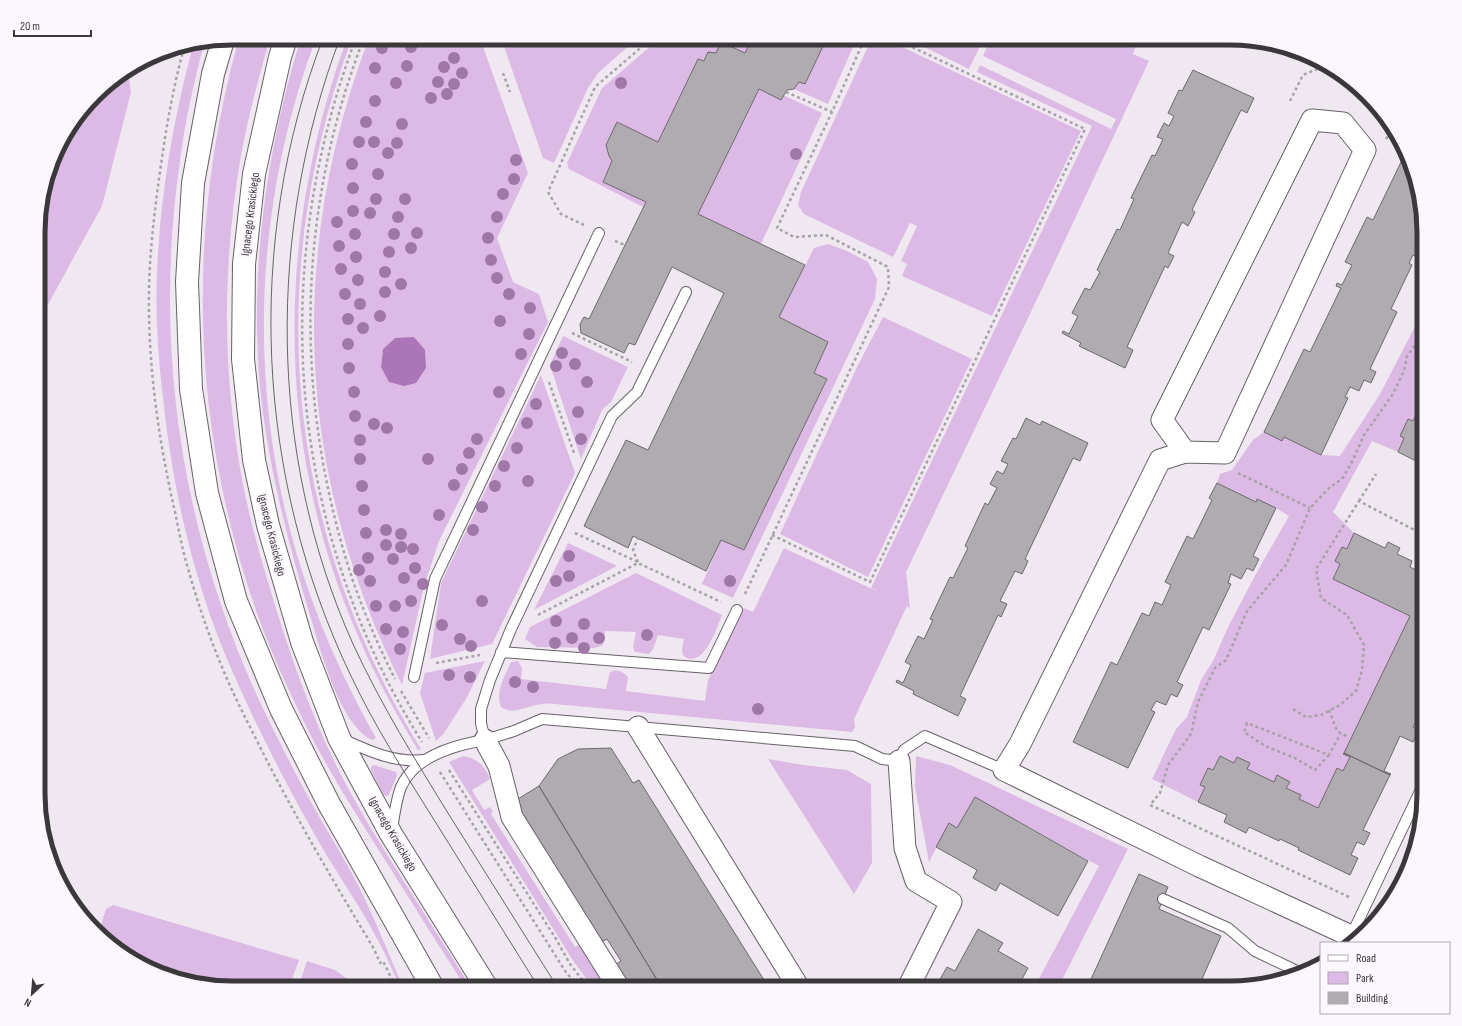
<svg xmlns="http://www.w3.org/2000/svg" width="1462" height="1026" font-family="'Sofia Sans Condensed',sans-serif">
	<rect width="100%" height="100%" fill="#efe8f0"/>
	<!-- green -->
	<path fill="#ddbae5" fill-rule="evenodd" d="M239,38h31c-11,39 -22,78 -29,118 -19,108 -19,220 2,328 7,36 17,72 28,108 18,60 38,118 66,175 18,36 39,70 61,105 24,38 49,77 73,116h-5c-27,-42 -53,-83 -79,-125 -27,-42 -53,-83 -76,-127 -19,-38 -37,-77 -52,-117 -68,-189 -74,-388 -20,-581z
		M301,38h15c-66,176 -70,373 -8,551 18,52 41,101 68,149l-4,2c-32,-16 -50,-85 -60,-118 -19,-63 -36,-125 -46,-189 -21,-129 -4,-271 35,-395z
		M347,38h5c-90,242 -67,491 69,711l-3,1c-23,-38 -45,-77 -62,-119 -82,-190 -79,-401 -9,-593z
		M369,38h111l48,135 -31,65 16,44 26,12 9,28 -109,219 -15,45 -22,99c-105,-209 -116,-429 -33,-647zM395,338l-14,29 2,-18z
		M501,38h137l-40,35 -10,15 -34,75 -11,-5z
		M660,38h92l-7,15h-37l-4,8 -6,-2 -40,83 -52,3 3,11 3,5 -9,21 43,20 -3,5 -74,-38 -2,-6 35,-75z
		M827,38h30l-29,66 -34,-15 5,-7 6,2z
		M872,38h11l198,93 -89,185 -90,-40 5,-12 -6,-3 16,-35 -7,-3 -17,34 -89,-43 -6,-9 3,-13z
		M906,38h78l-15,31z
		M991,38h53l3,2 1,-2h91l-6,16 16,7 -108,230 -135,281 4,37 -3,-3 -53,113 1,8 -3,5 -297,-28c-8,-1 -15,0 -23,2 -11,3 -20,8 -31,1 -6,-16 4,-31 10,-45l7,-1 4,7 -1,11 85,10 4,-17c8,-3 12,-1 18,5l-2,14 79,10 3,-21 36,-72 9,4 31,-64 97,45 -10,-5 221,-462 -115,-54 3,-7 131,64 5,-10 -133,-63z
		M1221,38l25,1 -4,8z
		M204,44c-10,38 -19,77 -24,117 -27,185 1,369 79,539 18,38 37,75 57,111 14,25 29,48 42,74 16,32 30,67 44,100l-2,1c-7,-13 -12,-27 -19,-40 -17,-33 -38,-64 -57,-95 -33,-57 -64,-117 -91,-178 -39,-88 -60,-181 -70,-275 -5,-42 -8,-84 -6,-125 3,-77 16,-153 36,-227z
		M128,71l3,21 -29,114 -62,113v-112l18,-61 46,-60z
		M759,89l22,11 2,-5 39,18 -61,131 -63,-30z
		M1397,134l1,1 8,27 -4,-2 -7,-23z
		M828,244l19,7 21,11 9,17 -2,20 -142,299 -31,-14 19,-44 23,10 83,-170 -13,-7 14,-31 -49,-25 35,-69z
		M1424,309v99l-4,-1 -7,14 -5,-2 -4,19 -6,14 -26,-11 -39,71 21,21 -7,16 -5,-2 -7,14 5,3 -7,15 77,37 -66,138 6,3 -7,14 -6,-3 -19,40 -19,-9 1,-4 -14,-7 3,-6 -12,-6 -3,6 -27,-13 3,-6 -13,-6 -3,6 -14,-7 -7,14 -12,15 4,2 -7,15 -46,-23 24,-50 11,-12 14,-37 12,-19 16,-36 28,-53 32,-56 -13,-8 -19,-9 -1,3 -39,-19 3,-9 12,-4 21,-30 11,-8 20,5 37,18 19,1 40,-62z
		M883,317l89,42 -104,218 -88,-43 76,-165z
		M563,336l65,31 -17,35 -9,8 -21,49 -31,-94z
		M541,375l34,98 -83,171 -62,15 11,-76z
		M568,543l49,23 -83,44z
		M636,573l86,42c-5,13 -17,50 -35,43 -8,-3 -4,-13 -3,-19l-26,-4 -5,14 -4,5 -14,-2 -2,-5 3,-15 -31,-1 -2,14 -8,3 -58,-1 -12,-8 5,-12z
		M485,661l-19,38 -22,34 -8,8 -16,-48 5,-20z
		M463,756c13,2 23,10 27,23l-18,11 12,20 6,-3 3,5 -2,2 84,133 8,-4 28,45h-18l-19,-26 -125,-200z
		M916,756l34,9 178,84 -70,139h-24l65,-122 -124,-69 -18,31 -8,-5 -20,39 -14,-75z
		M768,759l35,6 44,5 24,14 1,79 -18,31z
		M374,765l22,7 1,3 -8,20 -3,1 -3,-2 -12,-24v-3z
		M113,905l186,55 -10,28h-69l-50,-10 -56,-30 -15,-17 7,-22z
		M307,961l28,9 25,18h-62z"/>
	<!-- water -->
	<path fill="#ab76b8" d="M414,337l11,13 1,18 -10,15 -12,3 -15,-4 -8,-15 2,-18 12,-11z"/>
	<!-- building -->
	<path fill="#b0aab1" stroke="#6e686f" d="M752,38h75l-22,46 -6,-2 -5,7 -7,1 -6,10 -22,-11 -61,125 107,51 -26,52 49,25 -14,31 13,6 -83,171 -23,-10 -15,31 -73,-35 -5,12 -44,-22 42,-86 22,10 76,-157 -52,-26 -37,78 -6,-2 -5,10 -43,-20 -1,-9 4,-7 5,2 57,-117 -43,-20 9,-21 -3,-5 -3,-11 11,-23 41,20 40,-83 6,2 4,-9 8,1 5,-11 24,11z
		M1193,70l61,28 -7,15 -6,-3 -49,100 3,2 -7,14 -6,-4 -14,31 6,3 -6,12 -3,-2 -38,81 6,3 -8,18 -46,-22 2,-3 -19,-10 1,-2 6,3 9,-18 -6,-3 13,-25 5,2 10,-18 -3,-2 20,-41 3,1 14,-31 -3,-1 21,-43 3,1 8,-17 -6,-2 7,-14 5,3 5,-10 -6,-3 11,-23 3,1z
		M1402,160l4,2 18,58v36l-2,3 -9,-4 -4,8 3,2 -21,44 6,3 -27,57 6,3 -5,11 -7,-3 -5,11 -9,-4 -5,10 3,1 -27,57 -37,-18 -2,4 -18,-9 40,-83 6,3 31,-64 -5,-2 1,-3 5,2 10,-20 -7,-3 22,-45 6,3z
		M1420,406l4,2v57l-26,-13 6,-14 -4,-2 8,-17 5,2z
		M1026,418l14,7 2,-4 46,22 -8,18 -7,-3 -48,101 3,2 -6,13 -7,-3 -15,30 7,3 -6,13 -3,-2 -38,81 6,3 -8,17 -45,-22 1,-3 -18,-9 1,-2 6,3 8,-18 -6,-3 13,-26 6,3 9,-19 -3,-1 20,-42 3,1 15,-30 -3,-2 20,-43 3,2 9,-17 -7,-4 7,-13 6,3 5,-10 -7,-3 12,-23 3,1z
		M1217,483l39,19 1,-3 19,9 -23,48 6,3 -6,12 -6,-3 -6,11 -10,-5 -3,9 3,1 -22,46 -6,-3 -26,55 6,3 -6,12 -6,-3 -5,11 -10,-4 -5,9 4,2 -27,56 -55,-26 38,-80 6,3 25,-52 7,3 6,-14 7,3 9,-20 -6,-3 22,-46 6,3 19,-39 -3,-2z
		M1354,533l31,15 3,-6 12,6 -3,6 15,7 -2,6 14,7v131l-11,22 6,3 -6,12 -13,-6 -16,35 7,3 -1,1 -46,-22 66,-137 -77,-37 7,-15 -5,-3 7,-14 5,2z
		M611,748l22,35 6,-3 130,208h-107l-123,-202 19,-27 20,-10z
		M1344,753l46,22 -27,55 7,3 -6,12 -7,-3 -6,13 7,3 -8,17 -52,-25 1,-2 -19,-9 -1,2 -30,-14 -3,6 -22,-11 3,-7 -29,-13 7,-15 -5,-2 8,-17 5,2 7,-14 14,7 3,-6 13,6 -3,6 27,13 3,-7 13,7 -4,6 15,7 -2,4 19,9 19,-40 6,3 7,-14 -7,-3z
		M539,786l123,202h-35l-14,-22 8,-5 -14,-22 -7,4 -87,-141z
		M975,797l113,64 -30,55 -58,-33 -4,8 -23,-13 4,-8 -41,-23 13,-24 8,5z
		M1139,874l29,13 -9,22 62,27 -23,52h-111z
		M978,929l25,14 -5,8 30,17 -11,20h-82l12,-21 8,4z"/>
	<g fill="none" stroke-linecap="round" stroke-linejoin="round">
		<!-- lane casing -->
		<g stroke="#676168" stroke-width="12">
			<path id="lane" d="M501,652l208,16 28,-58
				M414,677l21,-98 164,-346
				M342,739c27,12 52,24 82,21
				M485,740l29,-9 28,-12 96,8 217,19 27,13 17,2 5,-11 21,-14 79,34
				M392,830c2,-14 4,-30 9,-43 13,-30 54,-42 84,-47l-4,-17v-14l9,-29 21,-51 101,-213 25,-24 49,-100
				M1163,899l65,29 27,23 44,21
				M1351,936l73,-153"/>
		</g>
		<!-- street casing -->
		<g stroke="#676168" stroke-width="23">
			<path id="street" d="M1185,452l-23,-32 150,-300 31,3 22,27 -140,303 -40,-1 -25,8 -140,284 -16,26 195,96 154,71
				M638,727l161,261
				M485,740l14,26 13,51 107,171
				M899,761l6,87 11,33 35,21 -43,86"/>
		</g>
		<!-- secondary casing -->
		<g stroke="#676168" stroke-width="24">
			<path id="secondary" d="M286,38l-6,19 -26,117 -10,90 -1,95 11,101 14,65 34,117 37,96 52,96 96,154
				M223,40l-10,34 -20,109 -6,99 4,107 16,104 29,108 45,108 48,95 104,184"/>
		</g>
		<!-- path -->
		<path stroke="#a7a2a8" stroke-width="2.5" stroke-dasharray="3 3" stroke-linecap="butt" d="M356,38c-89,236 -68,489 66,704
			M364,38c-68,174 -70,360 -13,537 12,36 27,70 44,104
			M490,38l3,9
			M184,48c-12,43 -19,87 -25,131 -6,44 -11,89 -10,134 1,67 11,134 26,199 4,20 8,40 14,60 9,32 20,64 33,95 11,27 24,52 37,78 35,70 75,137 115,204l6,14 3,-2 13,27
			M503,73l7,19
			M786,92l46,20
			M1290,101l13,-26 19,-8h5
			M1384,124l3,-1
			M1386,139l6,-10
			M584,225l-23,-11 -13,-22 47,-105 57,-49
			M615,241l10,4
			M572,333l60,29
			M549,382l25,71
			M1238,473l72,35
			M1359,501l17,-27
			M575,533l63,29
			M772,535l98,47 215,-453 -192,-91
			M638,562l-5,-12 5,-12
			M745,594l144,-307 -1,-20 -62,-32 -32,2 -17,-9 55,-116 33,-74
			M538,615l100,-52 83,39
			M436,663l44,-8
			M401,691l28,47
			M1293,709l13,8 15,-2 19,-10 16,-14 6,-21 2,-25 -17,-30 -26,-17 -5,-29 43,-68 65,34
			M1329,710l8,21 11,6
			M1329,755l-14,15 -20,-12 -30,-12 -21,-14 3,-9 82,32 12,-22
			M449,770l107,169 14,25 14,18 -4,6
			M440,772l127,202 16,14
			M1349,897l-199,-92 10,-12 8,-28 23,-31 7,-32 17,-34 11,-8 21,-49 39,-46 24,-57 19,-20 13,-9 9,-15 13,-29 29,-41 11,-23 3,-15 17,-23"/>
		<!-- lane -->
		<use href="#lane" stroke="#fff" stroke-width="10"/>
		<!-- street -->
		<use href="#street" stroke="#fff" stroke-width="21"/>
		<!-- secondary -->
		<use href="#secondary" stroke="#fff" stroke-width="22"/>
		<!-- tram -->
		<path stroke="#676468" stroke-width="1" d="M323,38c-79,206 -67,440 28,638 24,51 55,99 85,147 34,55 69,110 103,165
			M340,38c-73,193 -72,417 13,606 28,61 63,117 98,174 36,57 71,113 107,170"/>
	</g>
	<!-- trees -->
	<g fill="#9f78a8">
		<circle cx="411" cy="47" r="6"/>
		<circle cx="382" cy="48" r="6"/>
		<circle cx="454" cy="58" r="6"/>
		<circle cx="407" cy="66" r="6"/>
		<circle cx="444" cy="67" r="6"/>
		<circle cx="375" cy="68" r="6"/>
		<circle cx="462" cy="73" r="6"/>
		<circle cx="438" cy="82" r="6"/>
		<circle cx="396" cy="83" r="6"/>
		<circle cx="621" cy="83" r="6"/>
		<circle cx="454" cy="84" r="6"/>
		<circle cx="447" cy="94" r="6"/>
		<circle cx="431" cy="98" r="6"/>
		<circle cx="375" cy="101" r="6"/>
		<circle cx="366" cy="122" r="6"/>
		<circle cx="402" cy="124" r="6"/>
		<circle cx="359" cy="142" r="6"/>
		<circle cx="374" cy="142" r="6"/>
		<circle cx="397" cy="143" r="6"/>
		<circle cx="388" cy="153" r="6"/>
		<circle cx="796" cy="154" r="6"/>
		<circle cx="516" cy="160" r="6"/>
		<circle cx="352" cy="164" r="6"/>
		<circle cx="378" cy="174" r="6"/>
		<circle cx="514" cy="179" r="6"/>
		<circle cx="353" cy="188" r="6"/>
		<circle cx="503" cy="194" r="6"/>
		<circle cx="376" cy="199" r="6"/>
		<circle cx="405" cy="199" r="6"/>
		<circle cx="353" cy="211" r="6"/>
		<circle cx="370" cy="213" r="6"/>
		<circle cx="398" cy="217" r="6"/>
		<circle cx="497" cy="217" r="6"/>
		<circle cx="337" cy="222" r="6"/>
		<circle cx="417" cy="233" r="6"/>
		<circle cx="355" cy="234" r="6"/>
		<circle cx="394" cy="234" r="6"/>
		<circle cx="488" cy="238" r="6"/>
		<circle cx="339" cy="246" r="6"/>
		<circle cx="411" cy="248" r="6"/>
		<circle cx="389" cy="252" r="6"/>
		<circle cx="356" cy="257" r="6"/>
		<circle cx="491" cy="260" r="6"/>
		<circle cx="341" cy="269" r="6"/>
		<circle cx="385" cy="272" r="6"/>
		<circle cx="497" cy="278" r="6"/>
		<circle cx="358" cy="280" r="6"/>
		<circle cx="401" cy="284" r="6"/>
		<circle cx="385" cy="292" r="6"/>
		<circle cx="345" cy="294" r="6"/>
		<circle cx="509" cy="294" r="6"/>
		<circle cx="360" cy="304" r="6"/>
		<circle cx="530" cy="308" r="6"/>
		<circle cx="380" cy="316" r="6"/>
		<circle cx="348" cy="319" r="6"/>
		<circle cx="500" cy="321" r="6"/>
		<circle cx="363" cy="328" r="6"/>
		<circle cx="529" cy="334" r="6"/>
		<circle cx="348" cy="344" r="6"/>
		<circle cx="562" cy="353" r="6"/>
		<circle cx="521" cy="354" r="6"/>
		<circle cx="575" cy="364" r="6"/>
		<circle cx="556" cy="366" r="6"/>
		<circle cx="349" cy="368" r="6"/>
		<circle cx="587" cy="382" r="6"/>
		<circle cx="354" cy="392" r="6"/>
		<circle cx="499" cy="392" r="6"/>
		<circle cx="536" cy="404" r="6"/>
		<circle cx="578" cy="412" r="6"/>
		<circle cx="355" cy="416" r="6"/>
		<circle cx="527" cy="423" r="6"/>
		<circle cx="374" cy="424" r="6"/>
		<circle cx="387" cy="428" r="6"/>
		<circle cx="477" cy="439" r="6"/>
		<circle cx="581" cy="439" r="6"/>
		<circle cx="360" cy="440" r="6"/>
		<circle cx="517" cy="448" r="6"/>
		<circle cx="469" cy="453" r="6"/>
		<circle cx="360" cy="459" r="6"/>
		<circle cx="428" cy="459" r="6"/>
		<circle cx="504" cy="466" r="6"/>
		<circle cx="462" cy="469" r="6"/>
		<circle cx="528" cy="481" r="6"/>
		<circle cx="454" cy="485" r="6"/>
		<circle cx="362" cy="486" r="6"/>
		<circle cx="495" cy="486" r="6"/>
		<circle cx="482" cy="507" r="6"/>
		<circle cx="364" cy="510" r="6"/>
		<circle cx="439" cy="515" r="6"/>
		<circle cx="386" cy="530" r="6"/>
		<circle cx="473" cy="530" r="6"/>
		<circle cx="366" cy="533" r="6"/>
		<circle cx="401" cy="534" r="6"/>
		<circle cx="386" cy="545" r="6"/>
		<circle cx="401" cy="547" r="6"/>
		<circle cx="413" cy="549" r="6"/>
		<circle cx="569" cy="556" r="6"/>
		<circle cx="368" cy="558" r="6"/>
		<circle cx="393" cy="559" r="6"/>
		<circle cx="415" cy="568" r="6"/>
		<circle cx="359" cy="570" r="6"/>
		<circle cx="569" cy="576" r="6"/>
		<circle cx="404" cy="578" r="6"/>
		<circle cx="370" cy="581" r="6"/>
		<circle cx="556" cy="581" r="6"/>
		<circle cx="730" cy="581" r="6"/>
		<circle cx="423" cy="584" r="6"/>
		<circle cx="411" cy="601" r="6"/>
		<circle cx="482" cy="601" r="6"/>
		<circle cx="376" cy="606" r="6"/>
		<circle cx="395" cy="606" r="6"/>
		<circle cx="556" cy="621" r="6"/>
		<circle cx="584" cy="624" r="6"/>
		<circle cx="442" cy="625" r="6"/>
		<circle cx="386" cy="629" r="6"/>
		<circle cx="403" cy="632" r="6"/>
		<circle cx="647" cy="635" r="6"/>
		<circle cx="572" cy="638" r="6"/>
		<circle cx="599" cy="638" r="6"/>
		<circle cx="460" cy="639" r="6"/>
		<circle cx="555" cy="643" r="6"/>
		<circle cx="471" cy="646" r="6"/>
		<circle cx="584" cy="648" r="6"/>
		<circle cx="400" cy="649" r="6"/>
		<circle cx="449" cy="675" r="6"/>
		<circle cx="470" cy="677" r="6"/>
		<circle cx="515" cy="682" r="6"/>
		<circle cx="533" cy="687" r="6"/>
		<circle cx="758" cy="709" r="6"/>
	</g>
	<g text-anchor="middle" stroke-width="4" stroke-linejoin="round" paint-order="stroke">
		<!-- street labels -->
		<g font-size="12" fill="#3a383b" stroke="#fcf6fe">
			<text transform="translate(250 214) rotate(-83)" y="4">Ignacego Krasickiego</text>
			<text transform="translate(272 535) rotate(76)" y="4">Ignacego Krasickiego</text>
			<text transform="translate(393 834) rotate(60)" y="4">Ignacego Krasickiego</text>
		</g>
	</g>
	<!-- crop -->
	<path d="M0 0H1462V1026H0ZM232 45H1230A187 187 0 0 1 1417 232V794A187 187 0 0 1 1230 981H232A187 187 0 0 1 45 794V232A187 187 0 0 1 232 45Z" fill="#fcf6fe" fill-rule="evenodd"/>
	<path fill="none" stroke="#3a383b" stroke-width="5" d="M232 45H1230A187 187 0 0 1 1417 232V794A187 187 0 0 1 1230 981H232A187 187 0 0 1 45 794V232A187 187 0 0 1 232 45Z"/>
	<!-- legend -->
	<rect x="1320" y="942" width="130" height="72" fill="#fcf6fe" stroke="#aeaab0"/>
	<rect x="1328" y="955" width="20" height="6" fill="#ffffff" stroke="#aeaab0"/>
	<text x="1356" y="962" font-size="12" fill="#3a383b">Road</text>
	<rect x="1328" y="972" width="20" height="12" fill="#ddbae5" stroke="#aeaab0"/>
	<text x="1356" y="982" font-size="12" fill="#3a383b">Park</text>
	<rect x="1328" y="992" width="20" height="12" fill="#b0aab1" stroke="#aeaab0"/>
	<text x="1356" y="1002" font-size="12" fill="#3a383b">Building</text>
	<!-- north arrow -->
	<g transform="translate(32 994) rotate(206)" stroke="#fcf6fe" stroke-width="3" paint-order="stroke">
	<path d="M0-3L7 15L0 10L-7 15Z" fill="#3a383b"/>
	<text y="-6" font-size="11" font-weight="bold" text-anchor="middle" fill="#3a383b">N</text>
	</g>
	<!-- scale -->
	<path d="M14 30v6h77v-6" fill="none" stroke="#3a383b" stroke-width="2"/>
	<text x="20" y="30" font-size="12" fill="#3a383b" stroke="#fcf6fe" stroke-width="3" paint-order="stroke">20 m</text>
</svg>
